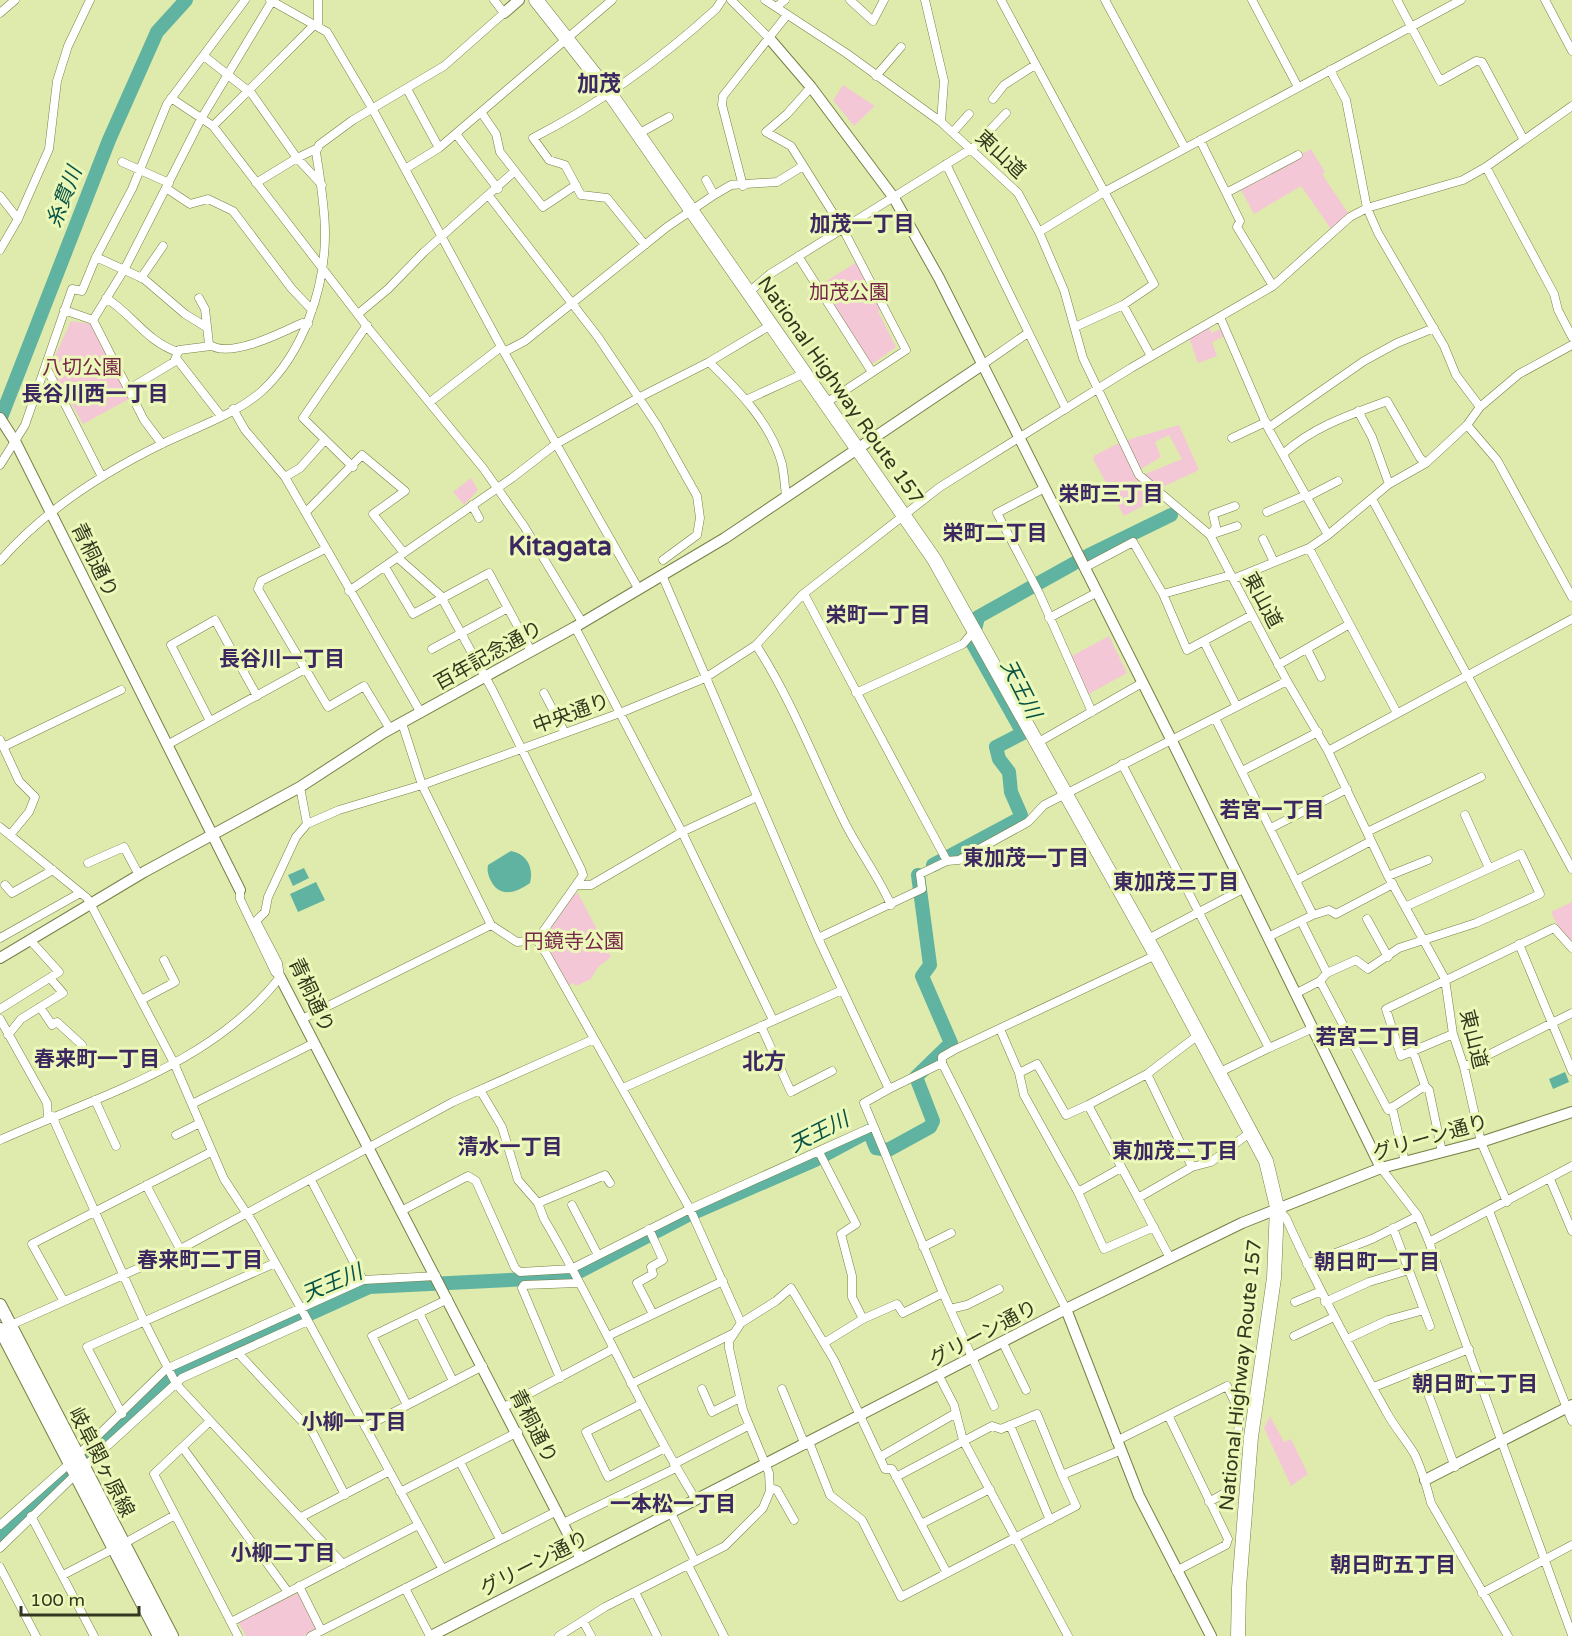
<svg xmlns="http://www.w3.org/2000/svg" width="1572" height="1636" font-family="'Varela Round','Noto Sans JP',sans-serif">
	<rect width="100%" height="100%" fill="#deebac"/>
	<!-- green -->
	<path fill="#f4c7d6" d="M843,85l32,21 -21,20 -21,-26z
		M1311,149l14,23 -3,2 26,39 -17,16 -30,-43 -47,28 -14,-26z
		M857,262l24,47 -3,2 18,36 -25,18 -51,-80z
		M71,321l21,3 37,75 -46,25 -33,-57z
		M1209,327l3,6 10,-5 3,8 -13,6 5,14 -19,7 -9,-25z
		M1179,425l20,45 -41,19 -15,-14 39,-16 -13,-24 -14,7 6,15 -22,13 -12,-30z
		M1117,444h3l19,37 18,17 -33,18 -31,-57 2,-4z
		M471,478l7,12 -14,15 -11,-13z
		M1109,636l18,37 -40,22 -17,-38z
		M578,893l33,64 -13,10 -7,12 -15,7 -3,-3 -5,3 -25,-49 27,-39z
		M1572,902v42l-14,-17 -7,-15z
		M1270,1416l14,26 7,-3 17,35 -17,12 -27,-58z
		M298,1593l19,36 -13,7h-58l-8,-14z"/>
	<!-- water -->
	<path fill="#5fb3a0" d="M511,851c16,3 23,17 19,32 -14,10 -31,16 -40,-4 -2,-5 -3,-8 -2,-14z
		M304,868l5,10 -16,8 -5,-11z
		M316,882l9,18 -27,12 -8,-18z
		M1565,1072l4,10 -16,7 -4,-10z"/>
	<g fill="none" stroke-linecap="round" stroke-linejoin="round">
		<!-- river -->
		<path stroke="#5fb3a0" stroke-width="14" d="M0,420l109,-280 48,-108 29,-32
			M933,865l86,-46 2,-4 -10,-23 -2,-20 -10,-13 -3,-12 27,-14 -51,-91 6,-25 111,-62 82,-40
			M0,1535l170,-155 20,-12 179,-81 200,-10 117,-61 129,-56 54,-29 7,17 12,2 42,-23 3,-6 -17,-44 35,-34 -29,-67 8,-11 -12,-90"/>
		<!-- street casing -->
		<g stroke="#768046" stroke-width="9">
			<path id="street" d="M270,0l57,32 45,76 132,244 134,236
				M318,0v26
				M731,0l38,38
				M765,0l81,53 95,69 77,71 21,39 25,58 19,68 56,117 71,60 77,146 41,70 60,125 57,103 8,55 11,33 17,75 26,60
				M850,0l23,21 11,-21
				M925,0l19,81 -3,41
				M1001,0l153,284 -31,21 -48,22
				M1105,0l80,148
				M1252,0l46,87
				M1397,0l43,81 36,-20 6,1 42,78
				M1545,0l27,51
				M776,7l9,-7
				M0,13l15,-13
				M204,56l48,38 45,64 21,-10
				M1330,70l16,30 21,108 11,25 66,113 12,29 24,32
				M876,76l25,-29
				M811,87l-24,27 -21,18 25,14 52,83 63,121 -80,53
				M407,89l32,59
				M171,98l42,28 156,203 114,139 41,58 58,96
				M993,99l11,-14 31,-20
				M481,112l15,22 4,18 43,55 33,-22
				M213,126l102,-102
				M953,132l16,-18
				M456,134l42,55
				M638,134l31,-17
				M1200,140l40,81 -3,6 36,59
				M122,162l47,21
				M946,164l120,245
				M1486,167l68,127 4,16 14,27
				M405,169l34,-21 173,-148
				M706,180l8,15
				M256,183l41,-25 25,27
				M743,186l-21,-81 1,-9 64,-81
				M166,188l24,16 18,-5 25,12 59,78 20,21
				M1228,192l70,-37
				M0,196l18,23
				M489,196l109,141 59,88 40,71 3,22 -3,17 -34,25
				M1039,232l65,-40 357,-192
				M645,245l-38,-47 -26,-3 -16,-30 -16,-5 -16,-22c68,-35 127,-78 183,-129l6,-9
				M0,250l18,-31 31,-70 8,-68 11,-35 22,-46
				M798,256l74,116
				M96,257l48,22 41,35 21,13
				M141,278l22,-32
				M749,292l21,-18 204,-127 32,-34
				M106,298c26,16 41,44 72,54l-4,10 -45,27
				M199,298l6,11 4,35c19,16 74,-12 93,-21l6,1
				M1123,305l28,51
				M64,310l29,10 51,100 18,24
				M358,314l30,-25 36,-37 91,-81
				M1220,317l48,111 60,107
				M93,320l31,-50 77,-151 71,-118
				M178,352l1,-2 32,-4
				M504,352l21,-11 142,-114 47,-32 17,-10 46,-3 26,-16
				M176,358l45,58
				M709,362c29,28 62,61 73,102 2,10 3,22 4,33
				M982,365l46,-32
				M46,367l56,110
				M746,400l59,-27
				M430,402l71,-55
				M233,409l12,21 40,47 136,236
				M1358,411l14,26 17,47
				M1467,425l30,35 75,137
				M1268,428l96,-67 33,-18 37,-15
				M1232,438l34,-16
				M1284,453c31,-27 65,-38 103,-52l33,57 6,5
				M0,465l25,-40 47,-136 10,2 14,-34 36,-68 35,-85 78,-104
				M353,467l-50,-49 64,-93
				M285,477l15,-9 24,-27
				M1043,489l-46,24 42,80 53,119
				M1307,497l31,-16
				M1372,499l200,370
				M472,505l7,13
				M1235,506l-22,8 3,13 -6,8 27,-9
				M306,512l56,-57 43,36 -32,23 31,39
				M1267,512l39,-17
				M1263,539l11,23
				M1309,548l88,165
				M325,549l-64,32 -3,8 70,118 36,-21 26,43
				M398,558l42,37 53,96 88,178 2,6 -46,65
				M0,561c45,-52 104,-89 166,-119 31,-15 70,-28 96,-51 41,-38 63,-102 63,-157 0,-28 -5,-55 -9,-82l3,-7 34,-25 91,-54 60,-53 -10,-13
				M385,567l28,47 76,-41 42,78
				M1084,568l49,-26 30,52 24,56 65,-35
				M662,575l156,363 71,151 -25,14 79,190 51,113
				M1233,579l76,-31 19,-13 61,-51 37,-21 41,-38 13,-18 39,-33 53,-29
				M349,591l163,-113 44,-34 82,-46 71,-36 62,-37
				M804,594l143,267
				M1163,594l68,-19
				M1049,618l47,-25
				M575,627l107,205 91,188
				M1204,642l32,63
				M756,645c37,57 60,120 90,180 14,27 32,51 45,80
				M432,649l76,-41
				M1307,649l14,28
				M1278,665l70,-40
				M544,693l21,40
				M856,693l107,-49 12,-14
				M1215,718l98,197 -45,22
				M210,721l-39,-76 44,-25 42,76
				M402,723l20,62 69,140 26,17 20,-2 10,15 143,254 51,114 -12,18v7l14,62 26,63 1,18 -7,17 -38,38 -120,61 -46,29
				M0,740l19,41 16,16 -6,15 -19,23
				M1037,743l105,-60
				M167,745l138,-76
				M3,747l118,-57
				M1328,751l244,-132
				M1122,764l147,284 -51,25
				M1242,771l76,-39
				M300,787l7,37
				M1465,815l24,53
				M0,827l87,71 4,7 83,158 50,116 29,44 55,98 134,247
				M1271,828l76,-39
				M1367,832l114,-55
				M88,863l36,-16 15,28
				M1388,876l40,-16
				M1297,880l74,-39
				M5,885l7,8 41,-23
				M577,885h14l91,-53 75,-35
				M240,890v9l35,73 5,5
				M1313,915l16,-5 7,4 57,-30
				M1367,919l21,38
				M256,921l9,-9 3,-15 28,-60 11,-13 32,-14 83,-25 198,-72 85,-35 51,-33 46,-50 138,-108 191,-119 142,-82 77,-69 17,-9 96,-28 23,-13 86,-61
				M256,921l22,42 2,14
				M1301,921l26,52 29,-13 12,9 31,-21 77,-25 64,-29 -19,-40 -114,52
				M0,938l80,-45
				M818,938l104,-49 -2,-15 27,-13 12,-1 69,-38 16,-17 243,-124
				M1146,940l97,-51
				M1519,944l53,127
				M1327,973l-7,8 68,129 37,-24
				M1295,994l25,-13
				M141,1000l34,-18 -11,-22
				M40,1007l12,18 5,-3 25,23
				M0,1009l59,-37 -29,-32
				M0,1019l47,84 1,15
				M302,1019l189,-94
				M761,1026l30,66 41,-21
				M1000,1029l19,44 5,22 54,97 26,57 50,-22
				M1453,1034l-52,22 -15,-47 168,-81 18,20
				M8,1035l13,-16 42,-26 -13,-15
				M1197,1036l-50,38 -59,31 50,93 54,-31 19,-5 41,-31
				M1269,1048l42,-19
				M1413,1051l12,35 4,4 13,62
				M942,1063v-6l12,-7 202,-95
				M1464,1067l108,-54
				M1019,1073l18,-9 29,51 22,-10
				M1147,1074l45,93
				M623,1088l219,-98
				M889,1089l53,-26 124,246
				M480,1090l22,37 16,53 20,23 6,16c55,92 96,191 152,281
				M95,1100l21,46
				M192,1104l122,-61
				M1392,1107l13,55
				M52,1116l92,205 32,63 167,180
				M176,1135l24,-12
				M0,1140c98,-44 212,-75 280,-163
				M819,1152l37,72 -15,10 11,42v21l11,22
				M1381,1168l37,48 11,26 143,393
				M1550,1179l22,52
				M311,1180l52,100
				M146,1185l34,64
				M1078,1192l43,-24
				M1138,1198l32,60
				M538,1203l67,-28 5,8
				M572,1205l26,50
				M1278,1208l8,10c30,67 65,131 101,195 8,15 20,28 28,42 7,16 12,32 16,48l77,133
				M401,1211l67,-35 8,5 39,87 5,4 51,-3 119,-60 182,-82
				M1489,1211l83,210
				M1393,1228l37,98
				M649,1229l14,31 -12,7 2,7 -16,9 16,31
				M1429,1242l143,-76
				M923,1247l28,-14
				M1307,1264l65,-25 46,-23
				M63,1300l-31,-56 179,-92
				M1295,1302l24,-10
				M1325,1302l44,-20 40,-12
				M950,1309l17,-4 32,-16
				M419,1313l34,68
				M741,1323l35,-22 15,-13 43,72 51,109h7l55,104
				M11,1325l164,-73 278,-150 141,-63
				M608,1336l115,-55
				M1294,1336l40,-19
				M1347,1339l41,-19 36,-10
				M824,1343l39,-24 34,-15 6,9 40,-20
				M1003,1343l23,47
				M238,1353l75,80 32,62
				M1419,1369l36,98
				M939,1376l15,29 9,35 105,196
				M560,1378l-38,-90 2,-3 54,-2
				M631,1384l103,-51
				M1374,1387l95,-38
				M702,1389l10,23 28,-14
				M782,1389l23,56
				M641,1404l-55,28 22,45 57,-29
				M407,1405l-35,-69 76,-37
				M504,1407l109,-58
				M122,1414l-35,-67 188,-84
				M1169,1417l59,122 -2,6 -50,26
				M210,1421l-56,53 84,162
				M1010,1425l40,95
				M365,1427l118,-61
				M1116,1441l111,-55 13,27 -8,76 -23,13
				M809,1442l21,53 32,25 39,77 175,-91 -14,-31 57,-24
				M183,1448l105,144
				M77,1456l89,-87 197,-89 73,-4
				M880,1457l76,-44
				M460,1462l40,77
				M674,1464l74,-38
				M83,1468l99,-90 126,-57
				M896,1477l96,-51 9,3 36,-15 25,61
				M770,1488l7,2 17,30
				M400,1492l118,-60
				M671,1513l24,48
				M31,1516l63,120
				M301,1517l87,-45
				M563,1523l113,-55
				M921,1524l69,-35
				M0,1525l70,-62
				M123,1544l52,-29
				M0,1548l76,-74
				M688,1565l36,71
				M0,1567l36,69
				M63,1575l52,-27
				M299,1586l22,44
				M405,1588l25,48
				M635,1592l22,44
				M1482,1593l90,-48
				M583,1621l8,15
				M231,1622l187,-97
				M311,1636l246,-125"/>
		</g>
		<!-- secondary casing -->
		<g stroke="#768046" stroke-width="12">
			<path id="secondary" d="M504,13l15,-13
				M769,38l42,49 83,111 45,80 232,461 210,429
				M0,418l16,25 224,447
				M0,958l144,-86 156,-85 83,-54 192,-106 150,-89 257,-173
				M280,977l301,582
				M1066,1309l73,187 72,140
				M1425,1480l147,-75
				M431,1636l635,-327 176,-86 139,-55 100,-26 91,-30"/>
		</g>
		<!-- primary casing -->
		<g stroke="#768046" stroke-width="14">
			<path id="primary" d="M0,1305l172,331
				M0,1329l159,307"/>
		</g>
		<!-- highway casing -->
		<g stroke="#768046" stroke-width="15">
			<path id="highway" d="M536,0l75,95 323,464 222,396 110,206 11,46 -3,71 -23,159 -12,151 -1,48"/>
		</g>
		<!-- street -->
		<use href="#street" stroke="#fff" stroke-width="8"/>
		<!-- secondary -->
		<use href="#secondary" stroke="#fff" stroke-width="10"/>
		<!-- primary -->
		<use href="#primary" stroke="#fff" stroke-width="12"/>
		<!-- highway -->
		<use href="#highway" stroke="#fff" stroke-width="14"/>
	</g>
	<g text-anchor="middle" stroke-width="6" stroke-linejoin="round" paint-order="stroke">
		<!-- street labels -->
		<g font-size="20" fill="#33371f" stroke="#ebf8b9">
			<text transform="translate(1001 154) rotate(43)" y="7">東山道</text>
			<text transform="translate(841 390) rotate(55)" y="7">National Highway Route 157</text>
			<text transform="translate(95 560) rotate(64)" y="7">青桐通り</text>
			<text transform="translate(1263 600) rotate(62)" y="7">東山道</text>
			<text transform="translate(488 655) rotate(-29)" y="7">百年記念通り</text>
			<text transform="translate(571 713) rotate(-20)" y="7">中央通り</text>
			<text transform="translate(312 995) rotate(65)" y="7">青桐通り</text>
			<text transform="translate(1474 1039) rotate(76)" y="7">東山道</text>
			<text transform="translate(1430 1137) rotate(-16)" y="7">グリーン通り</text>
			<text transform="translate(983 1333) rotate(-28)" y="7">グリーン通り</text>
			<text transform="translate(1240 1375) rotate(-84)" y="7">National Highway Route 157</text>
			<text transform="translate(534 1426) rotate(63)" y="7">青桐通り</text>
			<text transform="translate(102 1462) rotate(63)" y="7">岐阜関ヶ原線</text>
			<text transform="translate(534 1563) rotate(-27)" y="7">グリーン通り</text>
		</g>
		<!-- park labels -->
		<g font-size="20" fill="#772749" stroke="#ebf8b9">
			<text x="849" y="299">加茂公園</text>
			<text x="82" y="374">八切公園</text>
			<text x="574" y="948">円鏡寺公園</text>
		</g>
		<!-- water labels -->
		<g font-size="21" font-style="italic" fill="#085346" stroke="#ebf8b9">
			<text transform="translate(64 197) rotate(-69)" y="7">糸貫川</text>
			<text transform="translate(1021 689) rotate(63)" y="7">天王川</text>
			<text transform="translate(819 1132) rotate(-27)" y="7">天王川</text>
			<text transform="translate(332 1283) rotate(-23)" y="7">天王川</text>
		</g>
		<!-- neighbourhood labels -->
		<g font-size="21" font-weight="bold" fill="#3c2761" stroke="#ebf8b9">
			<text x="862" y="231">加茂一丁目</text>
			<text x="95" y="401">長谷川西一丁目</text>
			<text x="1111" y="501">栄町三丁目</text>
			<text x="995" y="540">栄町二丁目</text>
			<text x="878" y="622">栄町一丁目</text>
			<text x="282" y="666">長谷川一丁目</text>
			<text x="1272" y="817">若宮一丁目</text>
			<text x="1026" y="865">東加茂一丁目</text>
			<text x="1176" y="889">東加茂三丁目</text>
			<text x="1368" y="1044">若宮二丁目</text>
			<text x="97" y="1066">春来町一丁目</text>
			<text x="510" y="1154">清水一丁目</text>
			<text x="1175" y="1158">東加茂二丁目</text>
			<text x="200" y="1267">春来町二丁目</text>
			<text x="1377" y="1269">朝日町一丁目</text>
			<text x="1475" y="1391">朝日町二丁目</text>
			<text x="354" y="1429">小柳一丁目</text>
			<text x="673" y="1511">一本松一丁目</text>
			<text x="283" y="1560">小柳二丁目</text>
			<text x="1393" y="1572">朝日町五丁目</text>
		</g>
		<!-- quarter labels -->
		<g font-size="22" font-weight="bold" fill="#3c2761" stroke="#ebf8b9">
			<text x="599" y="91">加茂</text>
			<text x="764" y="1069">北方</text>
		</g>
		<!-- district labels -->
		<g font-size="26" font-weight="bold" fill="#3c2761" stroke="#ebf8b9">
			<text x="560" y="555">Kitagata</text>
		</g>
	</g>
	<!-- scale -->
	<path d="M21 1606v9h118v-9" fill="none" stroke="#33371f" stroke-width="3"/>
	<text x="30" y="1606" font-size="18" fill="#33371f" stroke="#ebf8b9" stroke-width="4.5" paint-order="stroke">100 m</text>
</svg>
